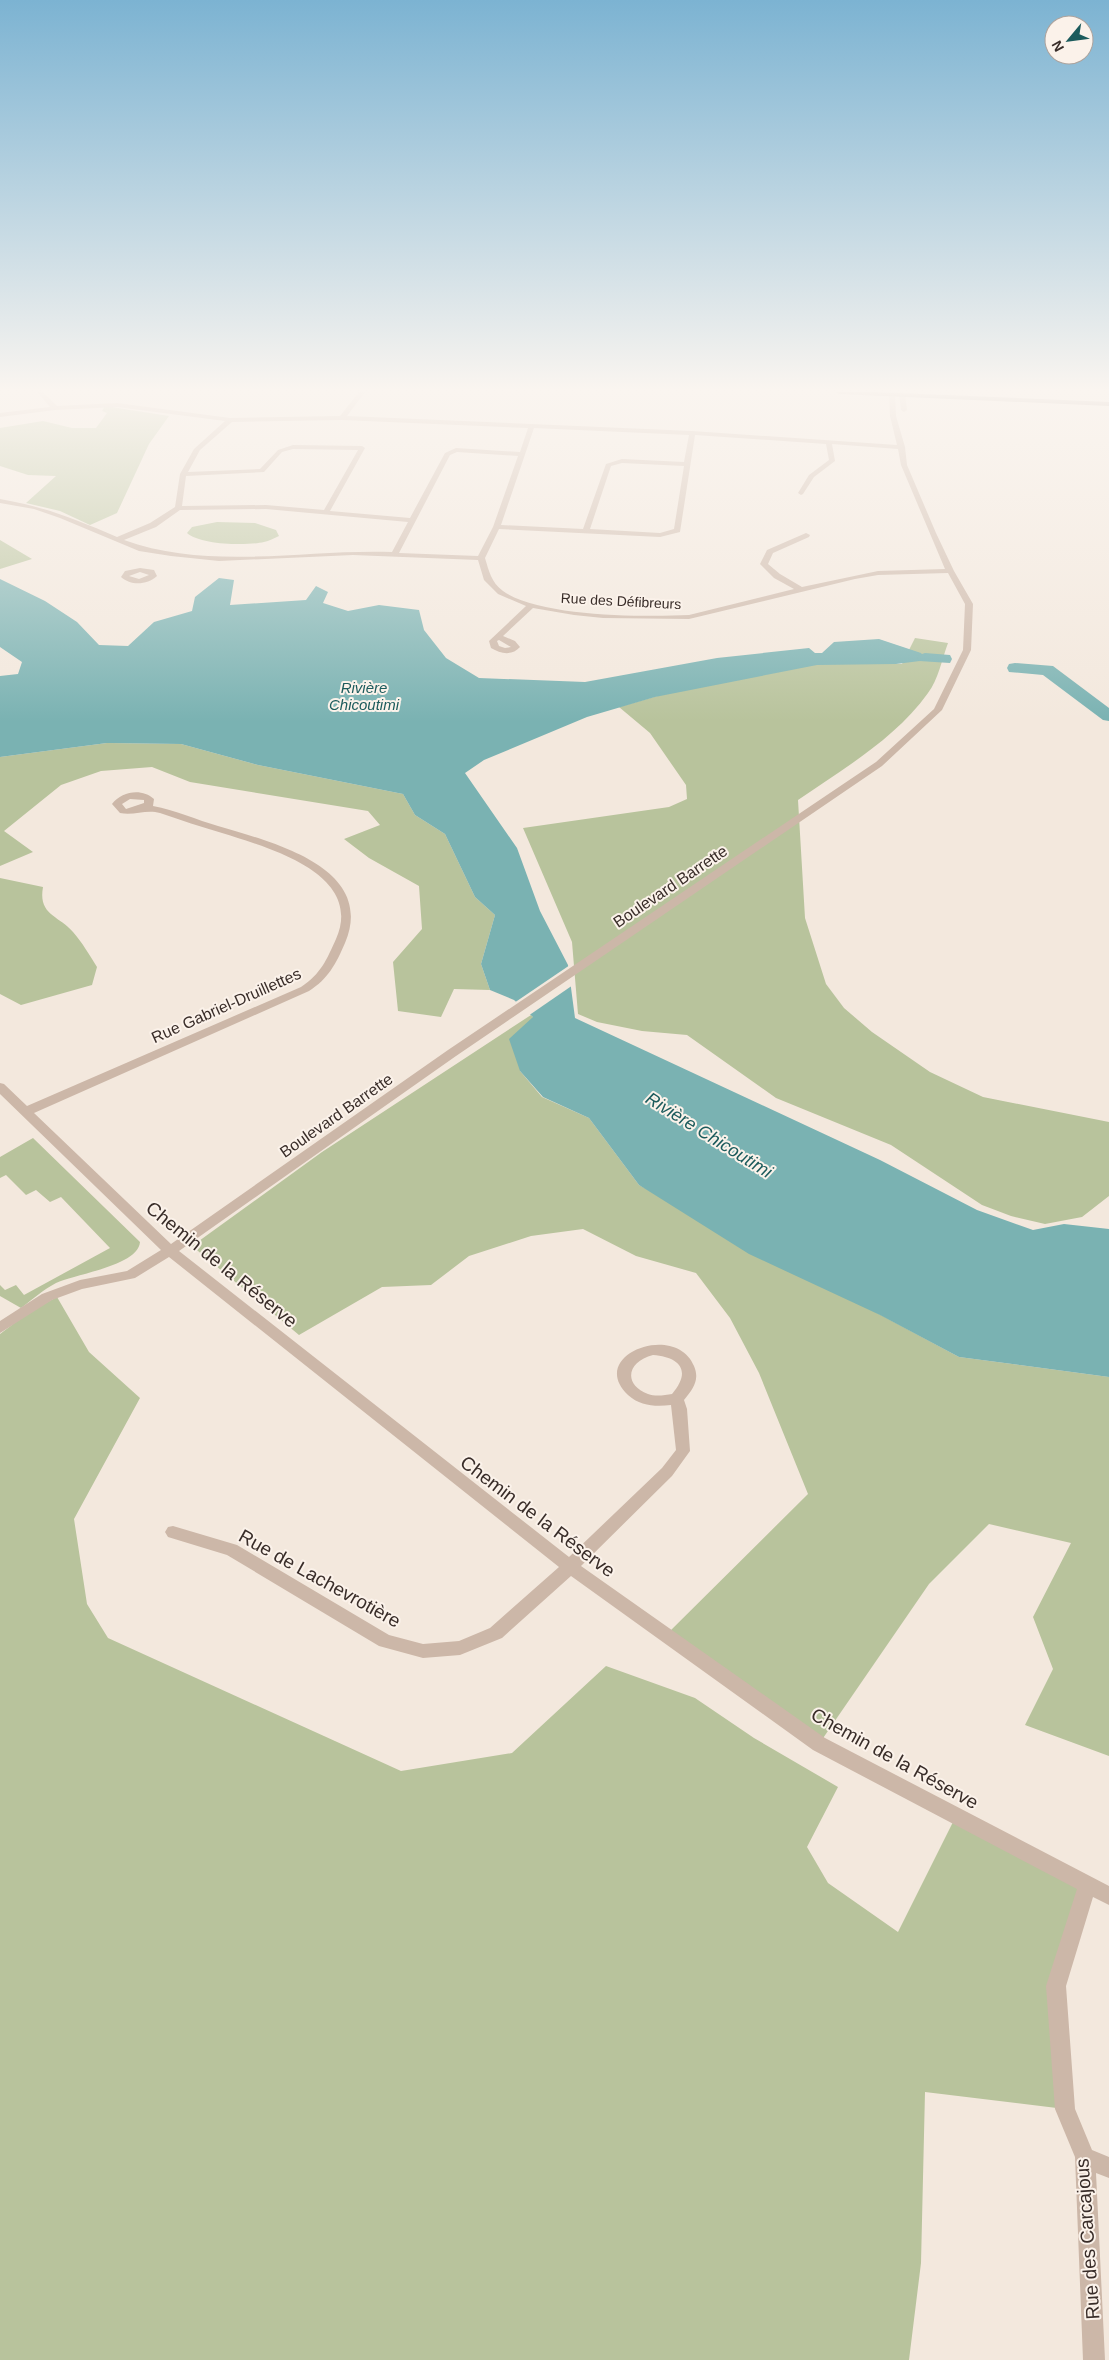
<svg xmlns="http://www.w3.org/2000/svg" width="1109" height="2360" font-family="Helvetica,sans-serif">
	<rect width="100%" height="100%" fill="#f3e8dd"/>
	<!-- green -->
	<path fill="#b8c39c" d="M105,406l64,10 -20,28 -32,69 -27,12 -30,-14 -34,-8 30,-27 -28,-1 -28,-9v-38l43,-7 29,7h24l11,-15 -5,-2z
		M217,522l38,1 21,7 3,6c-5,2 -10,5 -15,6 -17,4 -64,3 -77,-9l5,-6z
		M0,540l32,19 -32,10z
		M915,638l33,5c-6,16 -10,37 -20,50 -33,46 -85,76 -130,107l7,118 21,66 18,24 28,24 58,40 53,25 126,25v74l-27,21 -37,7 -34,-8 -29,-11 -91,-60 -115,-47 -89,-63 -45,-4 -45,-9 -19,-8 -6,-72 -49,-114 146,-21 18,-8 -1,-14 -36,-52 -31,-26 42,-12 156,-31h85z
		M107,743l74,1 77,21 145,29 12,21 30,19 30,63 20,18 -14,49 9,26 -36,-1 -13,28 -43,-6 -5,-49 29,-33 -3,-43 -50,-28 -25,-19 36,-14 -12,-14 -178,-29 -38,-15 -51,4 -40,14 -57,46 29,21 -33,14v-109z
		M0,878l43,9c-5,28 15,28 30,45 9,10 17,24 24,35l-5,18 -71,20 -21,-11z
		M531,1015l2,2 -13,54 22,26 47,21 50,67 320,172 150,20v379l-84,-31 28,-56 -20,-52 38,-74 -82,-19 -60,60 -110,160 -153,-109 142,-141 -49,-121 -29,-55 -34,-45 -60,-17 -53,-27 -52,7 -62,20 -38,29 -49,2 -83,48 -107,-89 130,-94z
		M33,1138l107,104c-2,24 -65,32 -84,41 -13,7 -23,16 -35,25l-21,-12v-11l5,5 11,-5 8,10 86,-47 -49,-51 -11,5 -14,-12 -10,5 -20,-20 -6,3v-21z
		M57,1297l32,55 51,46 -66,121 13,85 21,34 293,133 111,-18 94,-87 89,32 59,40 84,49 -31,60 21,36 70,49 59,-118 130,72 -31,100 9,123 -140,-17 -4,171 -12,97h-909v-1026l29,-22z"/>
	<!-- water -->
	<path fill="#7ab2b2" d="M219,578l15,2 -4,25 76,-5 10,-14 12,6 -5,11 25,8 31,-6 40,5 5,20 22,28 33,20 106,4 132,-24 92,-10 6,5h7l12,-11 45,-3 42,14 4,5 -5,3 -24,3 -79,1 -162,32 -68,20 -103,43 -19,13 52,75 23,63 28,54 7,53 305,142 97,50 56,20 31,-6 45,5v148l-150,-20 -79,-42 -131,-61 -110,-69 -50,-67 -46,-21 -23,-26 -11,-32 24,-22 -19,-17 -24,-10 -9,-26 14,-49 -20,-18 -30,-63 -30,-19 -12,-21 -145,-29 -77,-21 -74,-1 -107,14v-81l18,-2 4,-12 -22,-15v-68l45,22 32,21 22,23 29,1 26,-24 38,-11 3,-14z"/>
	<!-- pier -->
	<path fill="#f3e8dd" d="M570,965l3,20 -45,31 -14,-13z"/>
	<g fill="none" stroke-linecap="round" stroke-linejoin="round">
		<!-- river -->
		<path fill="#7ab2b2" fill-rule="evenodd" d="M925,653l25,2 2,4 -2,4 -31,-2 -2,-3 2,-3z
			M1015,663l38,3 56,42v13l-6,-1 -60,-45 -34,-3 -2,-4 2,-4z"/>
		<!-- minor -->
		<path fill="#ccb7a8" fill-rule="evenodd" d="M37,392h6l14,14 60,-3 113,15 110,-2 19,-24h6l-18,24 345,15 205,14 -7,-29 -1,-22 3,-2 3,2 1,22 9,31 2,18 29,68 18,38 19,33 -2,46 -29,60 -60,56 -426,290 -277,195 390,306 93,-89 14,-18 -5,-45c-15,2 -31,1 -43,-10 -42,-40 48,-74 66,-29 6,14 -1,23 -10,34l3,9 3,42 -18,25 -91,90 244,172 284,148v19l-16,-8 -27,89 9,123 17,41 17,7v21l-13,-5 9,187h-22l-8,-203 -20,-48 -9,-123 31,-97 -264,-139 -242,-174 -69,62 -42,17 -37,3 -44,-12 -152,-91 -59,-18 -3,-5 3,-5 5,-1 64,19 152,90 34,9 36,-3 31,-13 69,-61 -390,-310 -34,21 -53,11 -30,11 -52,33v-12l42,-27 38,-14 47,-9 34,-21 -161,-156v-11l4,1 23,22 274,-119c20,-13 26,-28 35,-48 29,-66 -70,-92 -114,-106 -21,-6 -41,-13 -62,-20 -14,-4 -26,3 -40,0l-8,-9c10,-13 30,-16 42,-5l-1,7c22,4 44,14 65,20 53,16 159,41 127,117 -9,21 -17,36 -36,48l-275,122 137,131 277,-194 428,-288 58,-53 29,-59 2,-46 -17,-31 -70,2 -23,4 -166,40 -86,-1 -29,-3 -41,-7 -30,28 12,5 5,6c-8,9 -19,7 -29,1l-2,-7 37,-35 -28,-12 -14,-14 -6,-20 -125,-5 -134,6 -48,-5 -32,-5 -79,-33 -26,-9 -34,-6v-4c46,8 75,20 117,38l33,-14 25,-16 5,-33 14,-25 31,-28 -108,-14 -62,3 -55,7v-4l50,-6zM342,420l186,8 -8,24 -64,-4 -11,5 -35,65 -80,-7 35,-63 -3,-2 -69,-1 -15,5 -18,19 -72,3 12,-22 32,-28zM534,428l155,7 -5,27 -62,-3 -16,5 -23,65 -82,-4zM695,435l131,9 3,16 -20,15 -11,18 3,2 2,-1 11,-17 21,-16 -3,-17 66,5 3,16 44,104 -67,2 -76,16 -22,-13 -12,-10 5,-11 36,-16 1,-2 -4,-2 -39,17 -7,14 14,14 20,11 -105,26c-45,2 -149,2 -186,-24 -12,-9 -14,-20 -18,-33l14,-29 161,8 20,-5zM293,449l65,1 -34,60 -58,-5 -84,1 4,-30 78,-4 18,-20zM457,452l61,4 -25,71 -15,29 -79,-3 51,-98zM622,463l62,3 -10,63 -14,4 -70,-4 21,-63zM266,509l142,13 -16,30c-88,-3 -183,19 -268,-12l32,-13 24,-17zM499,640l12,7 -6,1 -6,-2 -2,-5zM130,799l14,1v3l-18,6 -4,-5zM653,1355c27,2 39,16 19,39 -7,1 -16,3 -24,0 -26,-10 -20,-33 5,-39z
			M902,392l3,2 2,16 -3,2 -3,-2 -2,-16z
			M140,568l14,2 3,6c-10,9 -26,10 -36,1l4,-6zM140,572l9,3 -10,4 -10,-3z"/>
		<!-- major -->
		<path fill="#7b6359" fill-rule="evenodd" d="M836,392h39l234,10v4l-270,-12z"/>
	</g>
	<!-- sky -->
	<linearGradient id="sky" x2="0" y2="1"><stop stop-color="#7cb3d2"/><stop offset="0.54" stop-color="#faf5f0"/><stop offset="1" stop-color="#faf5f0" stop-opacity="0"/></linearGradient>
	<rect width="1109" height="722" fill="url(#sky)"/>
	<g text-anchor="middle" stroke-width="4" stroke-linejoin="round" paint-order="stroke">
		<!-- far-street labels -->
		<g font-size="14" fill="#392d29" stroke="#fbf2ea">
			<text transform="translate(621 601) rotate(3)" y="5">Rue des Défibreurs</text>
		</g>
		<!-- far-water labels -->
		<g font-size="15" font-style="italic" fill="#1c5b5c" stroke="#fbf2ea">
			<text x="364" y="693">Rivière<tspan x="364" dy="17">Chicoutimi</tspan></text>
		</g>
		<!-- street labels -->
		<g font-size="16" fill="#392d29" stroke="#fbf2ea">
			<text transform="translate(670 886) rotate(-34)" y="6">Boulevard Barrette</text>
			<text transform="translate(226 1005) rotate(-24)" y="6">Rue Gabriel-Druillettes</text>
			<text transform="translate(336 1115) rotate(-35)" y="6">Boulevard Barrette</text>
		</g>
		<!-- water labels -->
		<g font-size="18" font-style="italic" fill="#1c5b5c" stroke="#fbf2ea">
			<text transform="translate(709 1135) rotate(32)" y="6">Rivière Chicoutimi</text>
		</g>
		<!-- near-street labels -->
		<g font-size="19" fill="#392d29" stroke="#fbf2ea">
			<text transform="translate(222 1264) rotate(39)" y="7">Chemin de la Réserve</text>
			<text transform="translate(538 1516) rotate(37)" y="7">Chemin de la Réserve</text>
			<text transform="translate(320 1578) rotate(29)" y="7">Rue de Lachevrotière</text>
			<text transform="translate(895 1758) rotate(29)" y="7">Chemin de la Réserve</text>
			<text transform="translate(1087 2239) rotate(-94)" y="7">Rue des Carcajous</text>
		</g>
	</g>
	<!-- north arrow -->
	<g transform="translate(1069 40) rotate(241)"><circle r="24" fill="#fbf2ea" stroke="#ada39d"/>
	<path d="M0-4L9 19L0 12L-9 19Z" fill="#1c5b5c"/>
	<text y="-8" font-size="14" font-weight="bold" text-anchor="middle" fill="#392d29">N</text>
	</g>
</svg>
